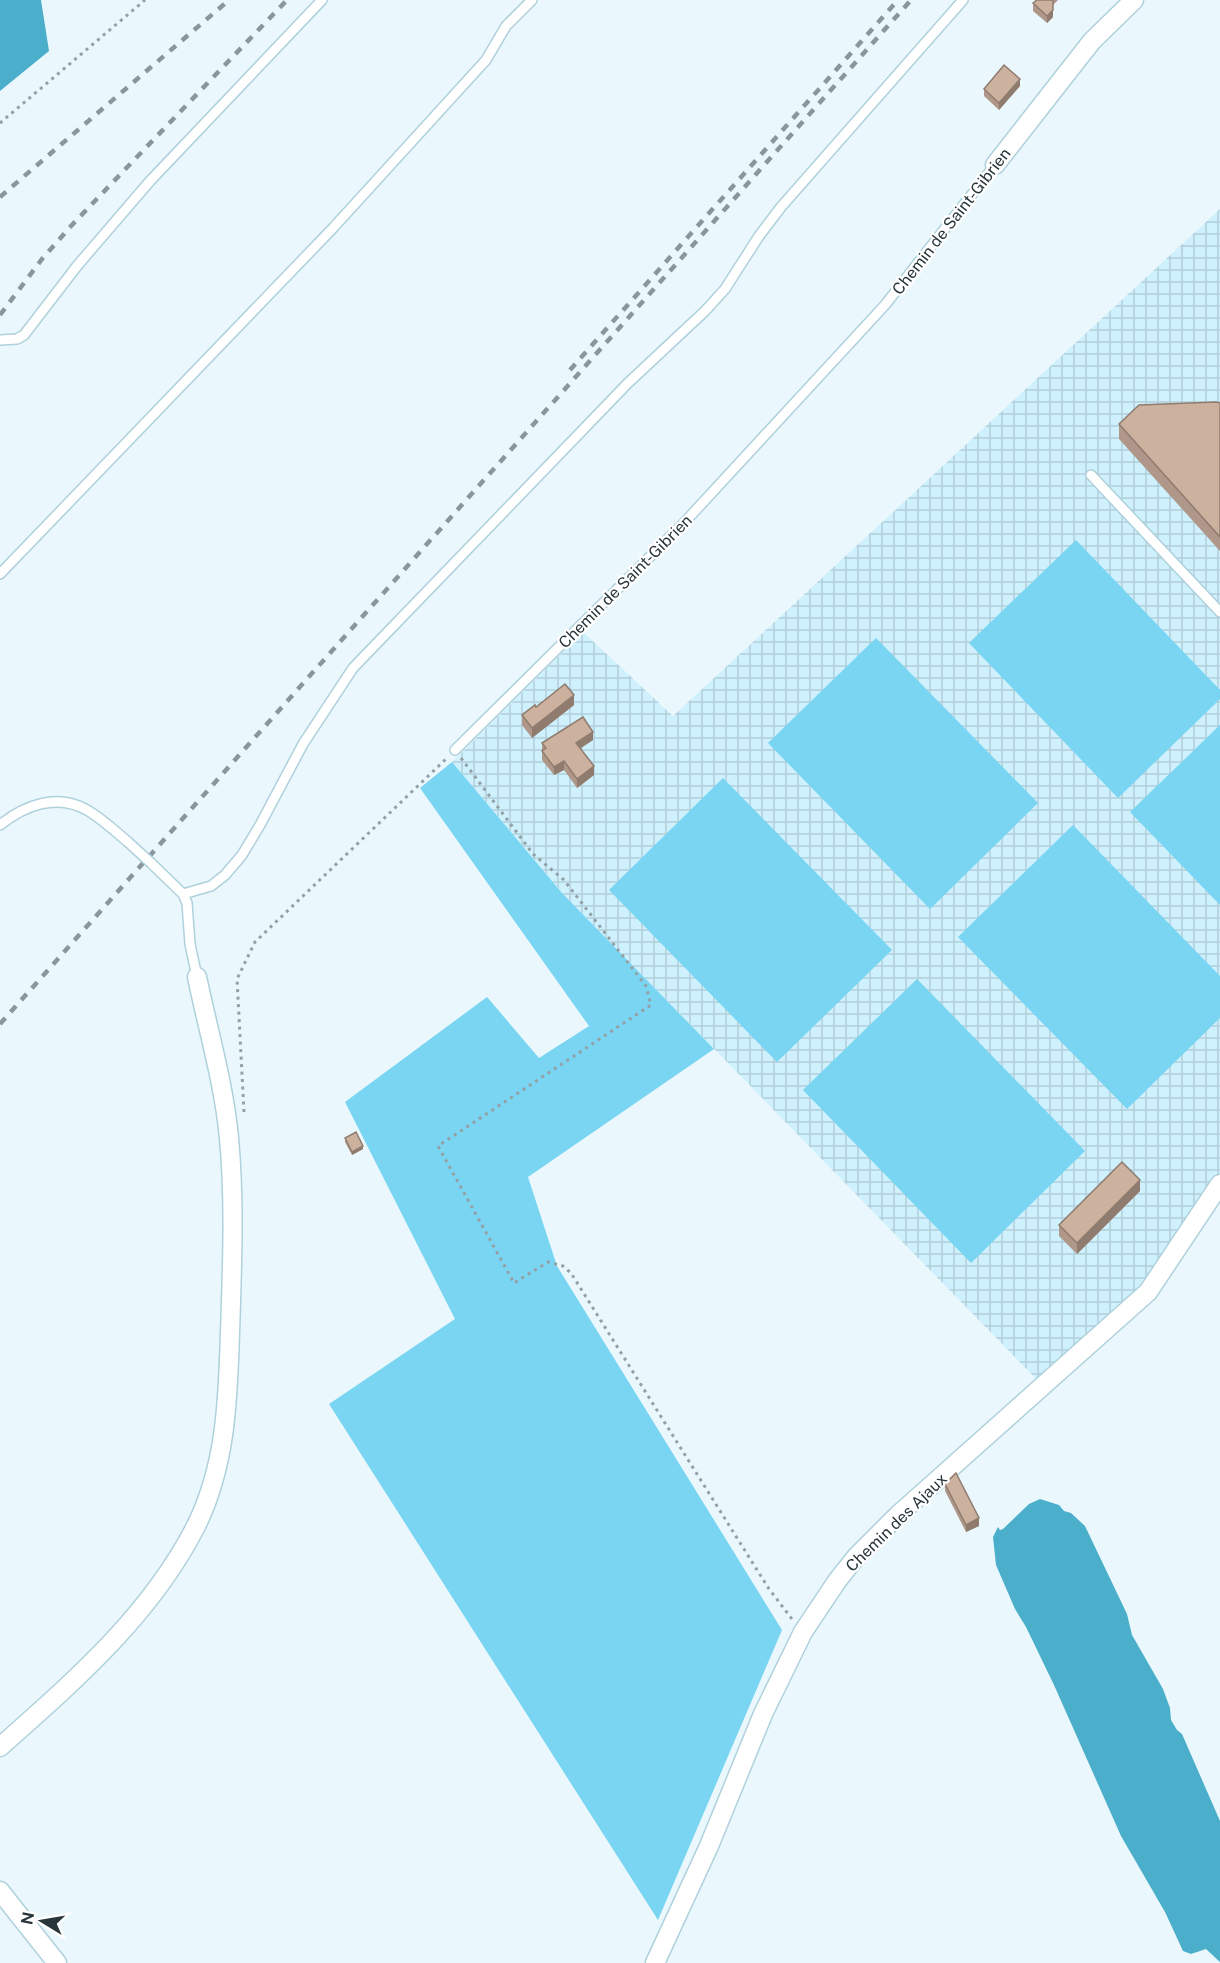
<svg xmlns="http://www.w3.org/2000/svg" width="1220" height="1963" font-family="'Public Sans',sans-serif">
	<defs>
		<pattern id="industrial-grid" width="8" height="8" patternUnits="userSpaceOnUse" patternTransform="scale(1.5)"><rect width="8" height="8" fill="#cef1fd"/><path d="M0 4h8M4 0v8" fill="none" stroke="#b1cfda"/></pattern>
	</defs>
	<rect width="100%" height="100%" fill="#eaf8fd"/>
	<!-- industrial -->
	<path fill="url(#industrial-grid)" d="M1220,209v969l-60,92 -115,118 -483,-495 -110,-131 131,-130 90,84z"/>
	<!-- garden -->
	<path fill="#79d5f2" d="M1076,540l144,150v9l-102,99 -149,-155z
		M876,638l162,165 -108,106 -162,-166z
		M1220,725v180l-90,-93z
		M452,762l110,131 152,156 -186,128 29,89 225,364 -124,290 -329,-516 126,-85 -110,-217 142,-105 52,61 50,-32 -169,-238z
		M723,778l169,172 -115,112 -168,-172z
		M1073,825l147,151v42l-93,91 -169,-172z
		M917,979l168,172 -114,112 -168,-173z"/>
	<!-- water -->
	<path fill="#4baeca" d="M0,0h41l8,51 -49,40z
		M1040,1499l19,6 5,6 7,2 14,13 42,88 5,21 31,54 7,19 1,12 6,10 5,4 38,87v141l-14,-13 -15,5 -8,-3 -18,-39 -44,-76 -67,-151 -28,-58 -11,-18 -19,-44 -3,-28 5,-10 2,3 3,-1 26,-25z"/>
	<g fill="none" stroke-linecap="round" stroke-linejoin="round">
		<!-- service casing -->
		<g stroke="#afd1dc" stroke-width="12">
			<path id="service" d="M0,340l17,-1 7,-4 53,-69 73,-85 172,-181
				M1091,475l129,137
				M0,574l333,-346 153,-168 20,-34 26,-26
				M455,750l228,-226 202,-219 110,-140
				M0,825c25,-20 57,-32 87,-15 14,8 28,21 41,32
				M151,863l32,31 28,-8 14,-11 17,-20 18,-30 43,-81 50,-76 275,-285 77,-72 20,-22 34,-53 22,-29 182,-207
				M183,894l4,9 3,41 7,33"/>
		</g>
		<!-- minor casing -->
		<g stroke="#afd1dc" stroke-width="21">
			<path id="minor" d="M995,165l97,-124 42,-41
				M0,1747c73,-65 149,-130 195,-219 31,-61 33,-128 35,-195 2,-65 5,-130 -1,-195 -5,-54 -21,-108 -32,-161
				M0,1891l57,72
				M655,1963l54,-117 54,-132 40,-82 34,-51 19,-24 42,-42 250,-223 72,-108"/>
		</g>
		<!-- path -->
		<path stroke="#93a1a6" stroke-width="3" stroke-dasharray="3 4.5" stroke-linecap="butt" d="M0,123l145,-123
			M461,758l72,96 31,26 82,106 5,19 -213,141 76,137 34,-21 15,4 8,7 198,316 23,30
			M244,1112l-7,-133 18,-37 192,-184"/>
		<!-- service -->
		<use href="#service" stroke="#fff" stroke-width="9"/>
		<!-- minor -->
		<use href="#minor" stroke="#fff" stroke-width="18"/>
		<!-- rail -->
		<path stroke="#89979c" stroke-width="4.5" stroke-dasharray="8 8" stroke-linecap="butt" d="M0,197l229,-197
			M0,315l42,-56 29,-33 216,-226
			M570,370l328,-370
			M0,1024l911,-1024"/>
		<!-- service-bridge casing -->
		<g stroke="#afd1dc" stroke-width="12" stroke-linecap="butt">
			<path id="service-bridge" d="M128,842l23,21"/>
		</g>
		<!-- service-bridge -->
		<use href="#service-bridge" stroke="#fff" stroke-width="9"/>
	</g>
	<!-- wall -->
	<path fill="#af9889" d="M1035,0h23l-5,5v12l-6,6 -14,-12v-8l3,-2z
		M1020,86l-21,24 -15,-14v-7z
		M1220,403v148l-101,-112v-15z
		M574,705l-42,33 -10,-13v-10l14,-8z
		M593,740l-12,8 13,27 -17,13 -13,-18 -10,5 -12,-15v-17z
		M345,1138l18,11 -11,6 -7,-13z
		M1140,1191l-63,63 -18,-18v-11z
		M945,1484l34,42 -13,6 -21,-41z"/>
	<!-- shaded-wall -->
	<path fill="#8f7c6f" d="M1053,10v7l-6,6v-7z
		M1020,79v7l-21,24v-7z
		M574,695v10l-42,33v-10z
		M593,732v8l-17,11v-8z
		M564,761v9l-10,5v-8z
		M594,766v9l-17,13v-9z
		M363,1146v3l-11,6v-3z
		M1140,1180v11l-63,63v-11z
		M979,1518v8l-13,6v-7z"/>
	<!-- building -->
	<path fill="#ccb19f" stroke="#8f7c6f" stroke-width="1.5" d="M1037,0h16v10l-6,6 -14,-13z
		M1004,65l16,14 -21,24 -15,-14z
		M1216,402l4,1v134l-101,-113 20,-19z
		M565,684l9,11 -42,33 -10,-13 13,-10 1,2z
		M583,717l10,15 -17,11 18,23 -17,13 -13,-18 -10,6 -12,-16 4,-3 -4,-5z
		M356,1132l7,14 -11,6 -7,-14z
		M1122,1162l18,18 -63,63 -18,-18z
		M956,1473l23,45 -13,7 -21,-41z"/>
	<g text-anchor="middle" stroke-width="4.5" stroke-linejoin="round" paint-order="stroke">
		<!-- street labels -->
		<g font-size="16" fill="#28363a" stroke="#fff">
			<text transform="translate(951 221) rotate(-52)" y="6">Chemin de Saint-Gibrien</text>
			<text transform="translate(625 581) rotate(-45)" y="6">Chemin de Saint-Gibrien</text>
			<text transform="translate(896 1522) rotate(-44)" y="6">Chemin des Ajaux</text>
		</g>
	</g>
	<!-- north arrow -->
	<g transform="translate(42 1921) rotate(281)" stroke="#ffffff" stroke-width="4.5" paint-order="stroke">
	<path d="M0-4.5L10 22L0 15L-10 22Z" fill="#28363a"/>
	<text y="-9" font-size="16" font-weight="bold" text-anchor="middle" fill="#28363a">N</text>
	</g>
</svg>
